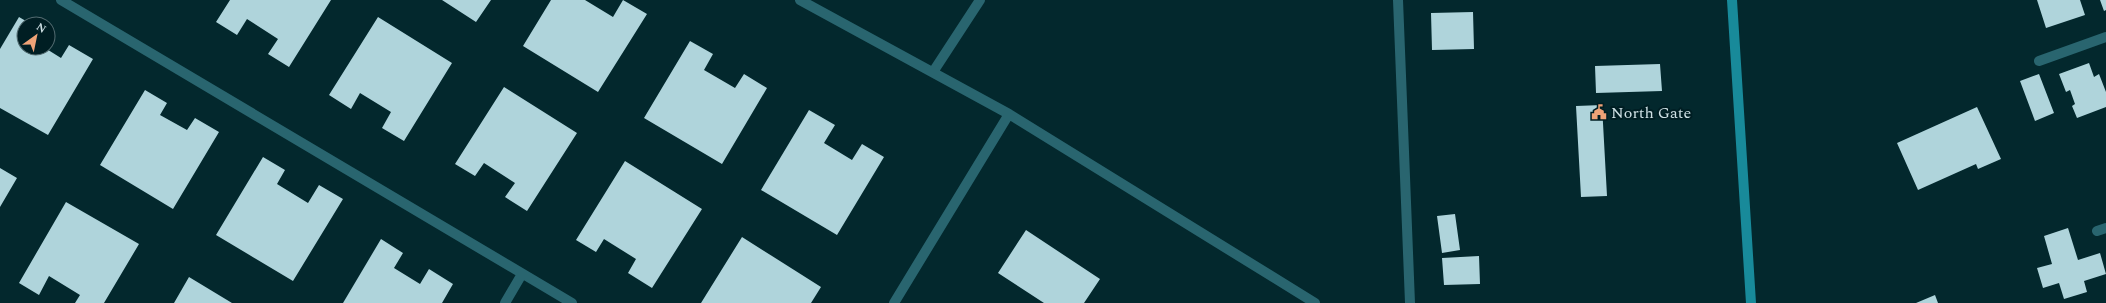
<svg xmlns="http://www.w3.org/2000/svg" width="2106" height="303" font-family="Spectral,serif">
	<rect width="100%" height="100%" fill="#03282d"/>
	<!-- building -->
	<path fill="#afd4db" d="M230,0h101l-42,67 -21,-13 10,-15 -31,-20 -10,16 -21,-13z
		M442,0h49l-15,22z
		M551,0h34l28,17 10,-17 24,14 -49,78 -75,-46z
		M2037,0h43l5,15 -39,13z
		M2100,0h6v10l-2,1z
		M1473,12l1,37 -42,1 -1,-37z
		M19,17l12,7h-7v24h21l16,10 8,-13 24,14 -45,76 -48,-27v-59z
		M378,17l74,46 -48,78 -22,-13 9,-16 -31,-19 -9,16 -22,-14z
		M690,41l23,13 -9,16 31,18 9,-14 23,14 -45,76 -78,-46z
		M2089,63l5,14 5,-3 7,18v15l-29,11 -5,-12 3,-2 -5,-14 -4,2 -7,-18z
		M1660,64l2,27 -66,2 -1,-27z
		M2039,74l15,39 -19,8 -15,-40z
		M504,87l73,46 -50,78 -22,-14 10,-14 -31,-20 -9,13 -20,-12z
		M145,90l22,13 -7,12 27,15 8,-12 24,14 -46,77 -73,-44z
		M1602,105l5,91 -26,1 -5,-91z
		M1977,107l24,52 -23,10 -2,-5 -58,26 -21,-47z
		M809,110l26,15 -11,18 28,17 10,-16 22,13 -47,78 -76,-45z
		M263,157l22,13 -8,14 31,19 11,-18 24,14 -50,82 -77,-46z
		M625,161l77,48 -50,79 -24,-15 8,-14 -32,-20 -8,13 -20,-12z
		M0,168l17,10 -17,29z
		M66,202l73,42 -35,59h-29l5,-8 -31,-19 -10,19 -20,-12z
		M1455,214l5,36 -18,3 -5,-37z
		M2068,228l10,32 22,-7 6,21 -22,7 3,11 -23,7 -5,-16 -16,5 -6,-20 15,-4 -8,-28z
		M1026,230l74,49 -16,24h-40l-46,-30z
		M742,237l79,50 -10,16h-110z
		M381,239l22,14 -9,15 26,16 9,-15 24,15 -11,19h-99z
		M1479,256l1,28 -36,1 -2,-27z
		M189,277l43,26h-58z
		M1935,295l3,8h-22z"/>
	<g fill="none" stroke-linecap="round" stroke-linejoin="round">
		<!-- street -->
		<path stroke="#29656f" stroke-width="10" d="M61,0l511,303
			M800,0l209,114 306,189
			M1398,0l12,303
			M2039,61l67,-24
			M933,72l47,-72
			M2097,231l9,-3
			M505,303l17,-29
			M894,303l115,-189"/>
		<!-- secondary -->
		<path stroke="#188a9a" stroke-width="10" d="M1732,0l19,303"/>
	</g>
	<!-- icons -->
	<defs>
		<g id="civic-bare" transform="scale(1.2)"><path d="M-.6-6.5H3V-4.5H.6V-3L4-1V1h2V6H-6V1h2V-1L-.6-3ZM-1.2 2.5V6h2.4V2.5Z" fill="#efa377" stroke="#001e23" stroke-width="2.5" paint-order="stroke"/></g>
	</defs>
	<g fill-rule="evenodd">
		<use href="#civic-bare" x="1599" y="112"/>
	</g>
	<g text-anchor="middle" stroke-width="4" stroke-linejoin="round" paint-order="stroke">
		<!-- poi labels -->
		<g font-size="16" fill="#cfe1e5" stroke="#001e23" text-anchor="start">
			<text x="1611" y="118">North Gate</text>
		</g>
	</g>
	<!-- north arrow -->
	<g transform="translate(36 36) rotate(33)"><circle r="19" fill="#001e23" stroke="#536c71"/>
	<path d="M0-3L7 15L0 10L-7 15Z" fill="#efa377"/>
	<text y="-6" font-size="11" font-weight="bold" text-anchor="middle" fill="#cfe1e5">N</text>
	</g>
</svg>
